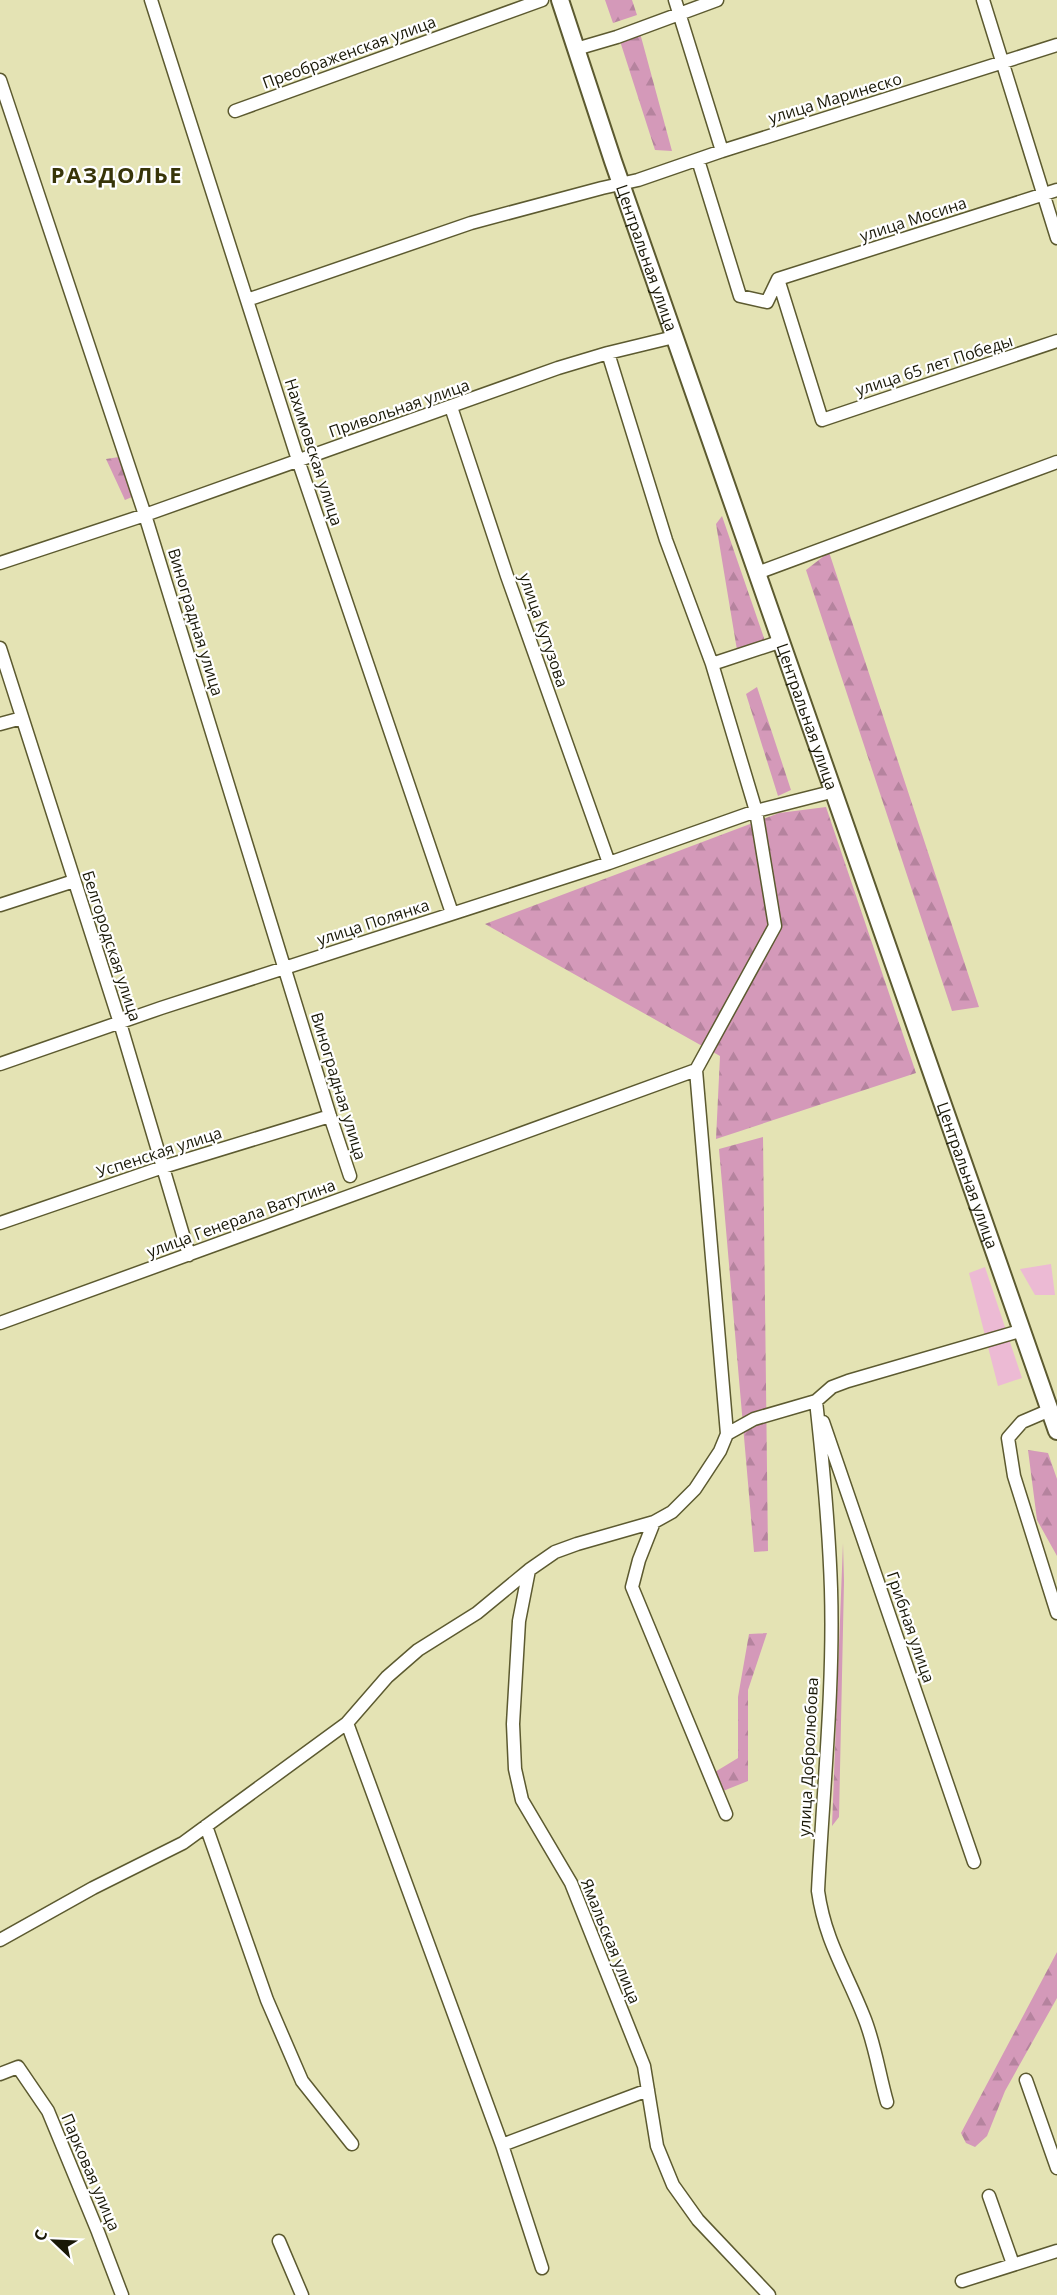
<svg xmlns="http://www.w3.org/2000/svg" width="1057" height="2295" font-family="'Open Sans',sans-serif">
	<defs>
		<pattern id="forest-firs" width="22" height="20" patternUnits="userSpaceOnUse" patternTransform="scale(1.5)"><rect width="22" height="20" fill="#d499b9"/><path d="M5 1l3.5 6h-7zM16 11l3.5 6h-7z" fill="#b5839e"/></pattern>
	</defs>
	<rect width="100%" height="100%" fill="#e4e3b4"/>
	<!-- grass -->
	<path fill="#ecbad4" d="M1051,1264l4,31h-20l-15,-26z
		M985,1267l37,111 -24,8 -29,-113z"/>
	<!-- forest -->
	<path fill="url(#forest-firs)" d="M605,0h27l5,15 -24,8z
		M640,33l32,118 -17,-1 -35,-109z
		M119,457l13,40 -7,3 -19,-41z
		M722,516l43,125 -28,9 -21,-126z
		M829,552l150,455 -27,4 -146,-441z
		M757,687l34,103 -13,6 -32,-102z
		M826,807l90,266 -200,66 4,-83 -235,-132 294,-111z
		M763,1137l5,414 -14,1 -35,-403z
		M1028,1450l20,3 9,26v77l-20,-36z
		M843,1543l1,38 -5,236 -7,9z
		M767,1633l-19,57v91l-25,10 -13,-16 28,-17v-61l11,-63z
		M1057,1952v46l-52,93 -18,45 -12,11 -9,-4 -5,-10z"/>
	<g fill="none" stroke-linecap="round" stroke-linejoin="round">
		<!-- minor casing -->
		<g stroke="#5c5a30" stroke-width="15">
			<path id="minor" d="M151,0l147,460 154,453
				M675,0l47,151
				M983,0l74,238
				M576,49l41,-12 100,-37
				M0,80l145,435 185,601 20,60
				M235,111l307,-111
				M698,160l42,136 27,6 11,-23 44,141 235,-79
				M778,279l279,-89
				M247,300l224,-77 131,-35 36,-8 84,-29 335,-106
				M608,353l58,187 46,124 44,147 19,115 -79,144 31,364
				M451,407l56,169 102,287
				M0,563l145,-48 413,-147 50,-15 66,-16
				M757,573l300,-111
				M0,648l120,375 69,232
				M712,664l70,-23
				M0,724l22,-6
				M0,905l74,-24
				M0,1064l161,-56 448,-145 147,-52 79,-20
				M0,1223l163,-56 167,-51
				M0,1323l696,-253
				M816,1401c7,63 13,125 15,188 3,100 -8,201 -13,302 7,50 28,80 46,126 11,27 15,57 23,85
				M1050,1410l-28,12 -14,16 6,38 43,137
				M823,1422l151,440
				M654,1522l-15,38 -7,27 94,227
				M529,1570l-10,51 -6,103 2,45 7,31 49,83 73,183 13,80 16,39 25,35 71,75
				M347,1723l155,422 40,123
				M206,1826l61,174 35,81 50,63
				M0,1940l93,-52 90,-45 164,-120 40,-46 31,-27 59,-37 52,-43 26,-18 22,-8 77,-22 18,-10 23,-23 25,-38 7,-17 27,-15 62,-18 16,-14 16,-6 175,-51
				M0,2074l18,-7 30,44 50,121 24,63
				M1026,2080l31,88
				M502,2145l146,-55
				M989,2196l24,68
				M279,2241l23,54
				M962,2281l95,-30"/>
		</g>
		<!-- secondary casing -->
		<g stroke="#5c5a30" stroke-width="20">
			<g id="secondary">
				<path id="s1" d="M560,0l53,161 444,1270"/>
			</g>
		</g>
		<!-- minor -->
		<use href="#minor" stroke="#fff" stroke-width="12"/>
		<!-- secondary -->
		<use href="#secondary" stroke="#fff" stroke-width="16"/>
	</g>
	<g text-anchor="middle" stroke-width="4.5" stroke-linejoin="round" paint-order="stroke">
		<!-- street labels -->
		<g font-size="16" fill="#191807" stroke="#fff">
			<text transform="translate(349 52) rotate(-20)" y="6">Преображенская улица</text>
			<text transform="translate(835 98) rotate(-17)" y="6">улица Маринеско</text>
			<text transform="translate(913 219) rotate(-18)" y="6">улица Мосина</text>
			<text dy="6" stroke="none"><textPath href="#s1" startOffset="272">Центральная улица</textPath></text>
			<text transform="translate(934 365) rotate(-18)" y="6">улица 65 лет Победы</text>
			<text transform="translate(399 408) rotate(-19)" y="6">Привольная улица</text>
			<text transform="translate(314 452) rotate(72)" y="6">Нахимовская улица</text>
			<text transform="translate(196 622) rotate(73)" y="6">Виноградная улица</text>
			<text transform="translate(544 630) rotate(71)" y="6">улица Кутузова</text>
			<text dy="6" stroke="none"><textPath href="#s1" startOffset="758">Центральная улица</textPath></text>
			<text transform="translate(373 922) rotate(-18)" y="6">улица Полянка</text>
			<text transform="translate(112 946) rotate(72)" y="6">Белгородская улица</text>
			<text transform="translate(339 1086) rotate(73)" y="6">Виноградная улица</text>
			<text transform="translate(159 1152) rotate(-18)" y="6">Успенская улица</text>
			<text dy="6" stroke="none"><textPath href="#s1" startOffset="1244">Центральная улица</textPath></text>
			<text transform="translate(241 1218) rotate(-20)" y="6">улица Генерала Ватутина</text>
			<text transform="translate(911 1627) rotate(71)" y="6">Грибная улица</text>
			<text transform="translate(808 1757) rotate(-87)" y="6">улица Добролюбова</text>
			<text transform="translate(611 1941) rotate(68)" y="6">Ямальская улица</text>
			<text transform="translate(91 2172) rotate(67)" y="6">Парковая улица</text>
		</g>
		<!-- district labels -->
		<g font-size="22" font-weight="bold" letter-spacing="1.5" fill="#373409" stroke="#fff">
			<text x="117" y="183">РАЗДОЛЬЕ</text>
		</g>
	</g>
	<!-- north arrow -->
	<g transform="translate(54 2241) rotate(293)" stroke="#ffffff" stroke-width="4.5" paint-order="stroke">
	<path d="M0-4.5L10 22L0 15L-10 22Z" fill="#191807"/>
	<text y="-9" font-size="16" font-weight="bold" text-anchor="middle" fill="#191807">С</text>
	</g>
</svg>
